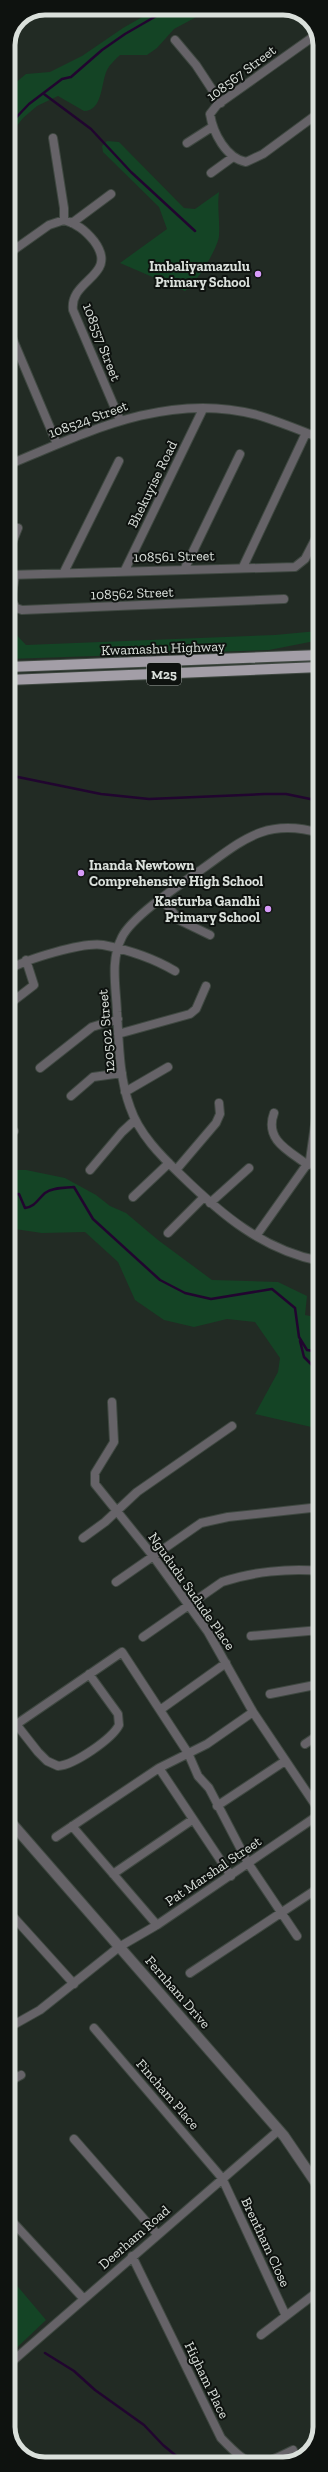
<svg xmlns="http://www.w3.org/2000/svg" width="328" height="2472" font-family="'Zilla Slab',serif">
	<rect width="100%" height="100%" fill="#222b24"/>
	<!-- green -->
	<path fill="#144425" d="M158,8h55l-39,21 -17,19 -10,7h-27c-5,5 -10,9 -13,15 -6,12 -4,41 -23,41l-26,-15 -21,10 -14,12 -15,19v-38l3,-3 3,-12 12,-10 24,-2 32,-16 41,-28z
		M107,141l12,1 65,66 11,1 24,-17c-2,15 1,29 0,44 -1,12 -23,48 -34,55l-65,-28 47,-34 -8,-22 -56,-55 -1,-6z
		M8,626l18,19 249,-10 43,-4 2,9 -51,10 -261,9z
		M8,1170h18l39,8 31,17 14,11 16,7 32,27 54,40 66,2 29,14 -2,19 15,3v111l-65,-15 23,-42 2,-14 -25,-36 -28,-3 -33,8 -30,-7 -29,-20 -17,-38 -33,-30 -43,1 -34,-5z
		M8,2275l38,45 -38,36z"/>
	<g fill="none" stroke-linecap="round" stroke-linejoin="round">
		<!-- stream -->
		<path stroke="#21052f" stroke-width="2.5" d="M44,94l47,35 40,43 64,59
			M8,126l21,-22 33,-25 9,-2 31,-27 23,-16 45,-26
			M8,775l93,19 48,5 116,-5h21l34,7
			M8,1195l11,-1 6,14c10,-1 13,-9 20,-15 8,-6 20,-5 29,-6l19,32 67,61 25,13 26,6 61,-10 23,19 4,29 8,13 13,2
			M300,1341l4,16 16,16
			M8,2334h1
			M45,2353l29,18 21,19 49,35 19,20 23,19
			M301,2457l14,-15"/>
		<!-- minor casing -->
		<g stroke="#3f4841" stroke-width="10">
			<path id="minor" d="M317,34l-100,71 -7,9c3,19 16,44 36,48l17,-8 57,-42
				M175,40l21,25 25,38
				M53,138l11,70v12
				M187,143l25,-16
				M211,173l22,-16
				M72,223l39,-29
				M8,254l41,-29 15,-5c13,4 21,10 30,21 26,35 -25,38 -21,69l47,110
				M8,328l49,116
				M8,465c79,-33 161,-74 249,-50 21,6 42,15 63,23
				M8,553l10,-25
				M243,567l63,-134
				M125,570l78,-161
				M184,570l56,-116
				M64,572l55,-111
				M8,575l287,-8 10,-8 15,-29
				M15,575l-4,25 5,8 6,2 262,-11
				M320,833c-52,-15 -75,5 -115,34 -21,15 -72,48 -83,70 -12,23 -6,50 -5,75 2,31 2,65 13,95 9,27 31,49 51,68 40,39 82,75 139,86
				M162,899l17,21 31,15
				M8,970c18,-11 75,-28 95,-25 26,5 50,13 72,26
				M8,1005l26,-20 -8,-25
				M118,1034l72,-20 6,-5 10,-23
				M40,1068l52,-41 26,-8
				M125,1092l43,-25
				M71,1096l22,-19 29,-4
				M274,1113c-10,27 15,38 34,52
				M8,1132l6,-1
				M90,1170l32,-38 13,-12
				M176,1170l40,-47 4,-9 -1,-11
				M133,1197l36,-34
				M210,1203l39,-35
				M168,1233l36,-36
				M256,1236l54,-76 7,-49 3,-5
				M112,1402l2,40 -19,31v11l58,72 55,76 45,80 67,100
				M83,1538l22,-16 32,-30 95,-66
				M116,1582l85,-59 27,-6 92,-10
				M251,1636l69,-6
				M143,1637l79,-55c29,-10 67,-14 98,-11
				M270,1694l50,-10
				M160,1710l66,-47
				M16,1724l22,28 9,9 11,5c16,-1 54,-27 61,-41l-1,-11 -29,-40
				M8,1730l114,-78 66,101 10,23 11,12 39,75 49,73
				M305,1744l15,-10
				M159,1768l72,108
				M217,1806l68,-45
				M72,1826l85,99
				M56,1837l103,-69 48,-24 46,-32
				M113,1874l79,-54
				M8,1911l66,73
				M190,1973l130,-86
				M8,2028l32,-18 79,-63 38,-22 163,-111
				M94,2028l128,150 64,138
				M8,2082l13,-7
				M74,2139l83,95
				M8,2217l75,81
				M132,2256l89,182c30,31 34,31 72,12
				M261,2335l59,-45
				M8,2365l271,-235"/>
		</g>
		<!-- tertiary casing -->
		<g stroke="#3f4841" stroke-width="12">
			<path id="tertiary" d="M8,1819l276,317 36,53"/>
		</g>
		<!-- primary casing -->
		<g stroke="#3f4841" stroke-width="12">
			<path id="primary" d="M8,667l312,-12
				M8,680l312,-13"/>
		</g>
		<!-- minor -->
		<use href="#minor" stroke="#666368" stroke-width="8"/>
		<!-- tertiary -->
		<use href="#tertiary" stroke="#666368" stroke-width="10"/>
		<!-- primary -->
		<use href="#primary" stroke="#a39ea7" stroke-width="10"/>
	</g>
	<!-- markers -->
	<g fill="#d79bf9" stroke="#0e120f" stroke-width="1.5">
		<circle cx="258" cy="274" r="4"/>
		<circle cx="81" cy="873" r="4"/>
		<circle cx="268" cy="909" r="4"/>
	</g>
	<g text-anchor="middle" stroke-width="4" stroke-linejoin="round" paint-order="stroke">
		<!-- shield labels -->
		<rect fill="#0e120f" stroke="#9da29e" stroke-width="1" x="147" y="663" width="34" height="22" rx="3"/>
		<g font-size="13" font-weight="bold" fill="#dae0db">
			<text x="164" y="679">M25</text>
		</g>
		<!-- street labels -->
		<g font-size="14" fill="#dae0db" stroke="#0e120f">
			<text transform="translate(241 73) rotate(-37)" y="5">108567 Street</text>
			<text transform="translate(102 342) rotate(69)" y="5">108557 Street</text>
			<text transform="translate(88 419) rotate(-20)" y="5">108524 Street</text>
			<text transform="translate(152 484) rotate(-64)" y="5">Bhekuyise Road</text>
			<text transform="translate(174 556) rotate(-1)" y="5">108561 Street</text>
			<text transform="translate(132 593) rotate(-2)" y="5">108562 Street</text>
			<text transform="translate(163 648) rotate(-2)" y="5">Kwamashu Highway</text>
			<text transform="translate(106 1031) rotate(-95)" y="5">120502 Street</text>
			<text transform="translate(192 1591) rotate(55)" y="5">Ngududu Sudude Place</text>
			<text transform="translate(213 1871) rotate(-34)" y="5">Pat Marshal Street</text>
			<text transform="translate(178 1992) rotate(49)" y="5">Fernham Drive</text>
			<text transform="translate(168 2094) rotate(49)" y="5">Fincham Place</text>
			<text transform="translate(134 2237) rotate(-41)" y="5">Deerham Road</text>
			<text transform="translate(266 2242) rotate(65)" y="5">Brentham Close</text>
			<text transform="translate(207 2380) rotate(64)" y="5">Higham Place</text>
		</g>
		<!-- poi labels -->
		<g font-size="14" font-weight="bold" fill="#dae0db" stroke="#0e120f" text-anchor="end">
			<text x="250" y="271">Imbaliyamazulu<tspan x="250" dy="16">Primary School</tspan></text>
			<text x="89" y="870" text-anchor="start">Inanda Newtown<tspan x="89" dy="16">Comprehensive High School</tspan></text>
			<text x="260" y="906">Kasturba Gandhi<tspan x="260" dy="16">Primary School</tspan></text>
		</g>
	</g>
	<!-- crop -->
	<path d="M0 0H328V2472H0ZM45 15H283A30 30 0 0 1 313 45V2427A30 30 0 0 1 283 2457H45A30 30 0 0 1 15 2427V45A30 30 0 0 1 45 15Z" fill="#0e120f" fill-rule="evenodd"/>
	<path fill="none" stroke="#dae0db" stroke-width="5" d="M45 15H283A30 30 0 0 1 313 45V2427A30 30 0 0 1 283 2457H45A30 30 0 0 1 15 2427V45A30 30 0 0 1 45 15Z"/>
</svg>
